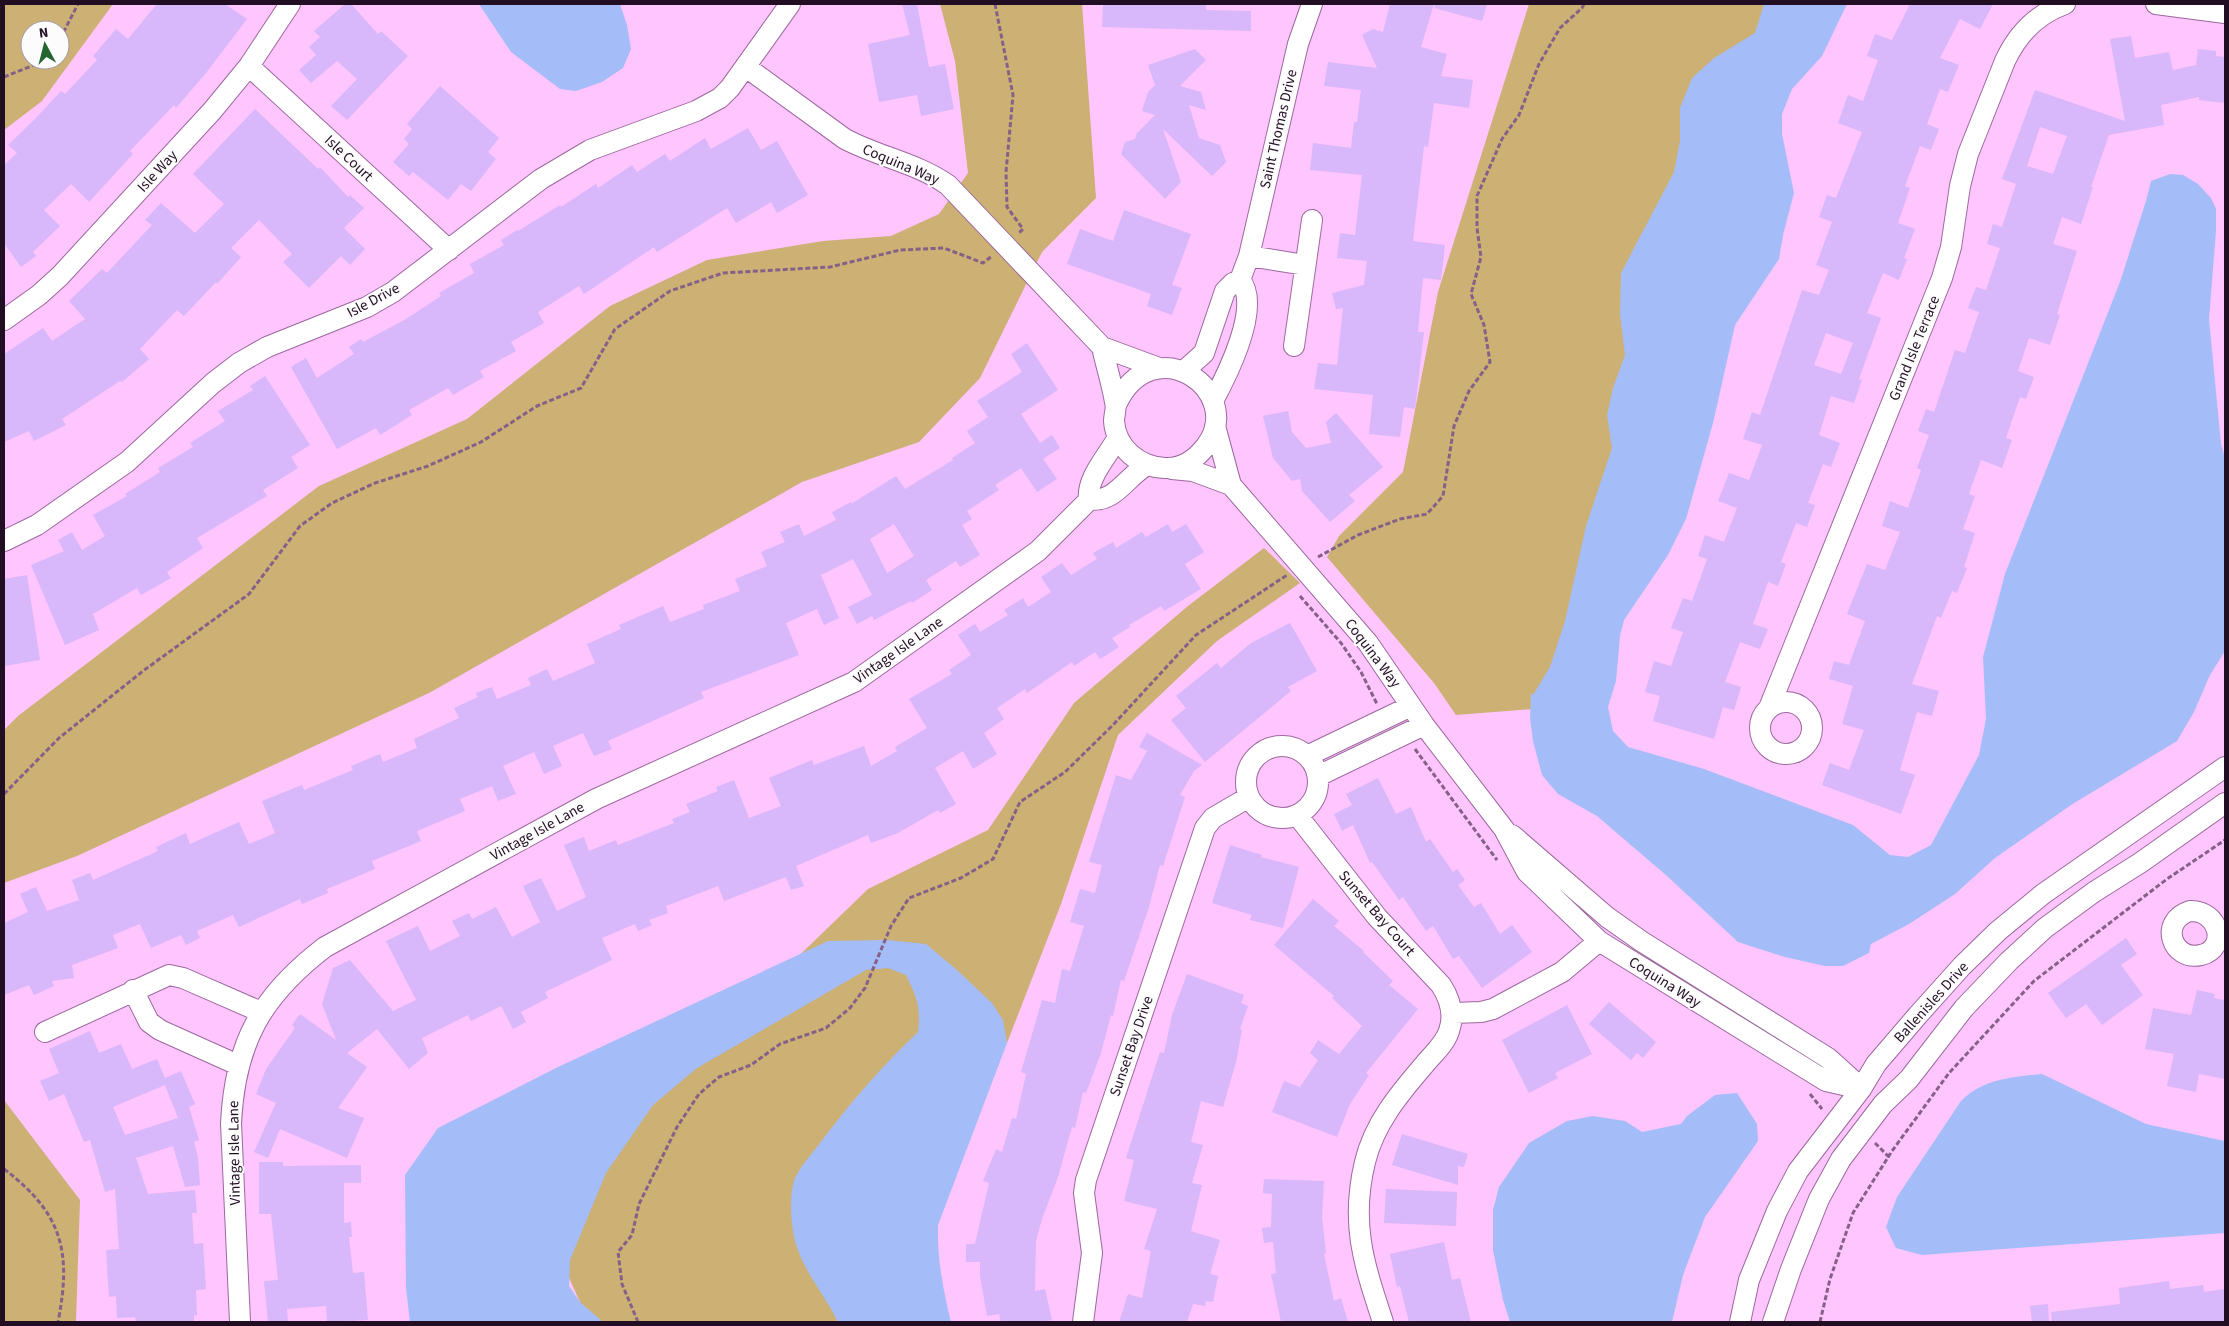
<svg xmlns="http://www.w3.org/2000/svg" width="2229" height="1326" font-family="'Source Sans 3',sans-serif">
	<rect width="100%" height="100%" fill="#fec5ff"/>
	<!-- green -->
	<path fill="#ccb074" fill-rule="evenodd" d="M4,4h109l-71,97 -38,29zM30,30h30v30h-30z
		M940,4h142l14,194 -54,54 -62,126 -61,64 -117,40 -373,211 -352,163 -73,27v-153l14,-14 301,-230 148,-67 143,-113 97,-46 116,-19 68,-5 48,-22 29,-41 -13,-112z
		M1529,4h272l-254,704 -91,7 -22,-32 -107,-126 12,-21 64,-64 35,-180z
		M1264,548l36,35 -83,58 -99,94 -57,169 -54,139 -156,92 -5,187h-257l-33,-73 60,-126 100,-87 152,-147 120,-59 86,-127 114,-97z
		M4,1100l76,100 -4,122h-72z"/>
	<!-- water -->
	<path fill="#a4bdf9" d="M479,4h141l7,21 4,24 -8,19 -21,14 -26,9 -16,-2 -49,-37z
		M1764,4h83l-25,52 -30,33 -10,25v20l12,59 -11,42 -4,24 -44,66 -22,98 -27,96 -18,36 -44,65 -4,16 -4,45 -8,26 5,24 15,16 76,22 149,56 37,30 18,2 23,-12 48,-90 7,-36 -3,-62 22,-83 115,-292 26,-81 5,-20 19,-7 13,1 15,9 13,14 5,11v22l-7,88 12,125 4,14v193l-15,24 -16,37 -17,29 -106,64 -76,53 -40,36 -46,30 -38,20 -2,9 -26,13h-18l-40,-9 -47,-15 -71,-66 -70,-60 -39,-22 -16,-19 -9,-34 -3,-23 1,-25 2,2 17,-28 15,-46 21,-95 26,-78 -5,-33 6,-27 12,-33 -5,-40 1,-42 53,-101 6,-31v-33l12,-30 22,-20 41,-25z
		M887,940l39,4 31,26 35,33 11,17 4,23 -69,182c-1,33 5,65 13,97h-113c-13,-27 -35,-51 -43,-81 -4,-16 -6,-44 -1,-60 4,-13 18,-27 26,-38 30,-40 62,-77 98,-111 3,-26 -1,-34 -12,-57l-18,-7 -22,2 -169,98 -44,37 -47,68 -36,87 -1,26 11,16 23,20h-193l-4,-34 -1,-113 33,-47 118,-60 272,-127z
		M2042,1074l104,50 79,17v92l-303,22 -26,-7 -10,-21 11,-30 64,-96c22,-22 51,-24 81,-27z
		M1737,1093l20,31 1,17 -53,76 -22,58 -11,47h-162l-7,-22 -10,-50v-40l6,-23 30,-44 38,-22 26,-5 32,5 17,11 39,-8 6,-8 28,-21z"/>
	<!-- building -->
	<path fill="#d8b7fb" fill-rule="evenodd" d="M157,4h68l22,15 -41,54 -30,35 -2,-3 -44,46 3,3 -44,48 -18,-18 -27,26 16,16 -27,26 3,4 -15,11 -17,-24v-78l13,-12 -9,-8 27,-26 26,-28 4,3 32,-34 -4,-4 23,-27 12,10z
		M345,4h6l27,30 3,-3 27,25 -61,64 -16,-14 26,-27 -20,-18 -26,22 -12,-13 17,-15 -7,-8 11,-10 -6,-6z
		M902,4h15l12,63 16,-3 9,45 -33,7 -4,-21 -38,7 -11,-58 42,-9z
		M1103,4h103v6l45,1v20l-149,-4z
		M1390,4h44l-13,43 26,7 -6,22 32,4 -4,28 -35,-5 -6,44 -4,-1 -11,95 32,4 -4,35 -18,-2 -5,54h6l-9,77 -11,-2 -4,30 -31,-3 4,-39 -59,-6 4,-26 19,2 6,-57 -7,1 -4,-16 32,-8 3,-24 -30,-3 3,-25 15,2 7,-60 -52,-5 3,-27 38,5 3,-26h3l4,-32 -37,-4 4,-24 49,6 -15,-33 11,-6 10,3z
		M1435,4h52l-5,17 -48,-13z
		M1910,4h83l-13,25 -20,-10 -20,39 19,7 -11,27 -8,-3 -13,35 12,5 -8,21 -11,-4 -15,40 5,2 -12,35 17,6 -11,29 3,1 -8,21 -16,-7 -16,40 14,5 -22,61 3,1 -8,23 -23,-7 -12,39 21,8 -9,24 -8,-3 -15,39 7,2 -8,22 -11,-4 -15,39 5,2 -8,22 -10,-4 -15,42 15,5 -8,20 -20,-7 -15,40 16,5 -7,23 -11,-3 -9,32 -61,-18 7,-25 -15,-4 9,-31 17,5 12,-34 -12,-4 12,-30 9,3 15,-42 -9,-3 7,-21 19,7 13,-34 -19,-7 11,-28 20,7 13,-35 -19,-6 9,-27 8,3 42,-125 17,5 10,-25 -13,-5 16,-43 -13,-5 8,-22 9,3 26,-66 -24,-9 10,-28 15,6 15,-41 -11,-4 8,-22 17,6zM1826,333l27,10 -12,31 -27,-9z
		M2131,36l4,22 34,-6 4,18 23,-5 2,-16 18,2v5l9,1v46l-26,-3v-3l-38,8 3,20 -55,10 -18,52h2l-12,37 -19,-7 -9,27 24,7 -20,63 3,1 -10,30 -21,-7 -11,33 16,6 -8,22 -6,-2 -14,41 6,2 -10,28 -21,-8 -12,34 6,2 -12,33 12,4 -11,34 3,1 -10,25 -5,-2 -11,27 -4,-2 -25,68 27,7 -7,25 -15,-4 -17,58 15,5 -14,39 -79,-29 8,-22 19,7 15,-40 -22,-6 11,-38 -24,-7 5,-18 15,4 16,-44 -18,-7 20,-50 18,6 15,-38 -18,-6 8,-25 18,7 13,-38 -4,-2 12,-33 -11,-4 8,-22 8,3 21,-62 10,3 14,-41 -11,-4 8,-21 10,3 14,-42 -13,-4 6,-20 9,3 14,-43 -14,-5 33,-89 90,31 -15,-82zM2040,127l27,9 -14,38 -26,-8z
		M1195,49l11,11 -26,26 21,6 5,18 -17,-5 10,33 21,7 6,17 -14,14 -49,-47 18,53 -16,17 -44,-45 4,-12 10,-3 2,-6 18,-18 -13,-4 6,-19 7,-7 -7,-20z
		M440,86l59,52 -11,14 8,7 -25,32 -10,-7 -13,16 -35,-28 -4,4 -16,-14 16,-18 -5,-5 8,-10 -5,-5z
		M255,109l63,60 2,-2 28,30 2,-2 14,13 -20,20 21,21 -15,16 -9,-9 -32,32 -26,-26 9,-8 -33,-34 -28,28 10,9 -24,27 -1,-2 -32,34 -7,-6 -37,39 9,10 -27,23 -2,-1 -58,38 4,6 -32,16 -5,-10 -25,11v-88l39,-26 9,13 33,-22 -16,-18 33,-32 5,4 45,-48 -7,-5 16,-17 34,30 29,-29 -31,-30z
		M748,128l13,22 16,-9 31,54 -31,18 -6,-11 -35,21 -9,-15 -70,44 -3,-5 -70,47 -5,-8 -41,26 6,11 -33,19 5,9 -36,20 4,6 -31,18 -5,-7 -39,22 3,5 -32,20 -4,-7 -39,21 -46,-82 15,-9 11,20 37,-24 -5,-7 12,-8 2,3 43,-23 35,-23 -2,-3 35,-20 -4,-9 34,-19 -3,-5 16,-10 1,1 42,-26 1,2 35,-23 2,4 34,-23 5,7 28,-18 5,7 35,-23 6,11z
		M1124,210l67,24 -19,51 10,3 -10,27 -25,-9 4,-12 -84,-30 13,-35 33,12z
		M1027,343l31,47 -37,24 19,29 12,-8 8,13 -17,11 14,20 -20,13 -16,-24 -26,17 4,5 -32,21 5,8 -10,6 18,30 -20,12 -4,-6 -30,19 6,10 -20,13 -1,-2 -37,19 -2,-4 -15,8 -9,-17 24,-12 -19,-36 -32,16 18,43 -15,7 -7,-16 -31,14 13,32 -98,37 3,6 -96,43 4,8 -18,7 -11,-23 -30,13 9,20 -18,8 -10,-22 -31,14 13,28 -18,7 -6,-15 -32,13 5,12 -48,20 4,10 -49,20 3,8 -48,20 1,4 -26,11 -2,-5 -61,28 -6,-12 -36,16 3,7 -14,7 -5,-10 -30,13 -11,-24 -27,11 5,13 -46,17 2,13 -22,3 2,5 -20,9 -5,-10 -25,10v-72l24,-11 -8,-18 16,-7 11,24 32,-11 -7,-20 18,-7 3,7 65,-29 -2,-4 30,-14 4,11 49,-22 10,22 26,-11 -13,-32 40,-16 2,5 49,-20 -2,-4 29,-12 3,8 34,-14 -3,-9 45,-21 -5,-10 24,-11 -2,-4 16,-6 5,12 34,-14 -3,-7 19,-9 6,12 42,-18 -8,-19 34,-15 -2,-4 44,-19 7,16 34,-13 -1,-4 37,-14 -5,-12 32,-13 -6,-14 24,-10 -5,-10 19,-8 5,12 32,-16 -4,-8 19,-10v2l45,-28 9,13 48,-29 -1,-2 23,-15 -8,-12 21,-14 -11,-16 45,-29 -11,-18zM894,524l20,32 -27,17 -17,-34z
		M265,376l45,69 -19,12 7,11 -35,22 4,6 -70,42 6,10 -36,24 4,6 -30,17 -4,-7 -44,26 6,16 -34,15 -34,-80 33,-14 -6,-11 14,-8 10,18 23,-14 -12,-21 34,-19 -2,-2 35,-22 -2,-4 35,-21 -3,-4 35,-22 -7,-10 35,-21 -3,-4z
		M1288,411l4,21 14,16 25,-5 -5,-21 10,-9 47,54 -34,28 6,6 -25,21 -28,-31 -2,-12 -8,2 -19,-23 -10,-42z
		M1168,524l4,8 14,-8 18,28 -19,12 16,25 -37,22 -3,-5 -32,19 1,2 -18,11 7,9 -19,12 -5,-7 -21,14 -2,-4 -45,31 -2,-4 -28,19 7,11 -20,14 13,21 -24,15 -10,-18 -28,17 21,36 -16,9 -2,-3 -40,23 -27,10 -3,-8 -72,31 8,20 -13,4 -5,-13 -62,24 -6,-15 -52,20 2,7 -19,7 3,5 -14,6 -3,-7 -33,14 10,22 -67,32 3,6 -27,14 5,10 -13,7 -12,-23 -30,15 -3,-6 -46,23 6,15 -19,16 -32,-40 -30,24 20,14 -29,41 26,10 -17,40 -67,-29 -12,29 -14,-6 22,-49 -20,-9 10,-25 29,-41 -3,-3 8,-11 36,26 -14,-36 11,-36 17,-8 43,51 23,-11 -30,-59 32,-15 12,25 30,-15 -8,-15 17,-8 3,6 24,-12 16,30 28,-15 -17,-36 18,-8 16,33 29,-14 -22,-52 20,-8 5,14 27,-11 2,5 56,-22 -2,-4 18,-7 -4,-8 32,-13 -2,-4 18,-7 15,38 32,-12 -12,-28 43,-18 2,5 50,-19 7,20 26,-15 -2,-4 32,-19 -18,-29 43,-25 -3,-4 22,-15 -13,-20 17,-11 5,8 28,-17 -4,-5 19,-12 5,9 23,-15 -10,-15 21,-14 9,12 26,-16 -4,-6 20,-11 3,6 26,-16 4,5z
		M27,575l13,85 -36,6v-87z
		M1290,623l27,48 -29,16 3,4 -86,71 -34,-42 15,-12 -10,-12 41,-33 4,5 30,-25z
		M1147,733l55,32 -8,6 -14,24 5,2 -22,69 -3,-1 -11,42 -25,74 -3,-1 -8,36 -2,-1 -10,38 -15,40 -3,-1 -8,36 -3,-1 -14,50 -16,42 -6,22 -1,50 10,-2 7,31 -12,2h-39l-2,-8 -12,2 -7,-40v-14h-14v-18h9l14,-61 -6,-2 13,-32 6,3 10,-34 4,1 10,-45 -5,-2 21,-72 13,3 7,-34 8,2 14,-45 -14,-4 10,-33 15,4 7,-28 -13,-3 27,-87 15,5 16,-29 -8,-4z
		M1378,778l18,36 15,-7 15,35 4,-3 23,33 4,-3 8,11 -7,5 16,22 7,-4 19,31 12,-9 20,27 -50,36 -23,-32 -6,3 -20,-33 -7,5 -23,-34 -4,3 -27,-38 -2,1 -17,-38 -11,6 -8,-17 18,-9 -6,-11z
		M1230,845l32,10 -1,2 38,10 -16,61 -33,-8 2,-5 -40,-12z
		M1313,899l26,22 -5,5 30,25 -1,1 30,29 -4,4 29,24 -52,64 3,2 -19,29 -13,33 -65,-25 12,-31 16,6 18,-27 -8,-7 8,-13 21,14 23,-28 -30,-28 2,-2 -60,-51z
		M2126,938l11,16 -16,11 22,30 -41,30 -16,-21 -20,14 -18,-25z
		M1187,974l57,21 -3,8 7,3 -8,23 2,1 -6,32 -13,45 -22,-6 -10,41 12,3 -11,38 10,2 -11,46 29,9 -10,34 8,2 -5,26 -7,-1 -1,5 -12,-2 -6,18h-68l9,-28 14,4 9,-47 -7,-2 13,-40 -33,-8 10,-41 -8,-2 34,-106 4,1 8,-38z
		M2197,990l18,4 -1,4 11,2v79l-26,-5 -3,18 -29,-6 7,-32 -29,-5 8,-41 38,7z
		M1609,1002l47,40 -13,16 -6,-5 -6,7 -42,-36z
		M1567,1005l25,49 -37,19 3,5 -29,15 -27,-53z
		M90,1031l9,22 22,-9 11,25 25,-10 8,19 16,-7 14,33 -6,3 10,33 -5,2 4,15 2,28 -15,2 -12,-41 -37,12 12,36 47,-4 2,23h-5l2,31 9,-1 3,46 -10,1 1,25h-3v7h-58l-1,-5 -18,1 -1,-22 -7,1 -3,-47 13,-1 -4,-60 -10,3 -15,-52 -6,2 -20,-48 -15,7 -9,-20 19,-8 -10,-24zM165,1085l13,33 -53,17 -12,-28z
		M1402,1134l66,20 -4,13 -6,-1v19l-66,-20z
		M259,1162h24v4l78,-1v18h-17v40l7,-1 1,15h-3l4,36 11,-1 4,48 -41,2 -1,-16 -39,3 1,13h-20l-4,-41 14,-1 -7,-66h-12z
		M1264,1179l60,2 -2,36 4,36 -2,1 10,47 7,-3 7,24h-67l-10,-48 5,-1 -3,-31 -9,1 -2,-15 9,-1 1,-33 -9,-1z
		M1386,1189l71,3 -1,34 -72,-3z
		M1444,1242l8,38 8,-2 11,44h-62l-9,-36 -3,1 -7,-33z
		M2169,1281l1,8 33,-4 1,7 21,-3v33h-173l-1,-10 69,-8 -1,-16z
		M2048,1304l1,18h-17l-2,-16z"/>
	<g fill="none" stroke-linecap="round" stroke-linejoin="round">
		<!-- minor casing -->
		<g stroke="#9c689d" stroke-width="22">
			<path id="minor" d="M2156,4l69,9
				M249,66l200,184
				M746,67l99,72c34,18 72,24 103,46l154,162
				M1249,256l56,9
				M1240,280l9,-24 49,-212 14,-40
				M4,320l35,-25 21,-19 152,-165 37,-45 41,-62
				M1294,346l18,-126
				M1184,371l20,-18 21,-62 8,-8 7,-3c22,26 -13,95 -27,121
				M1116,405c37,-80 131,-13 90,41 -10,13 -24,23 -41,22 -26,-1 -49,-20 -51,-47 0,-6 3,-13 1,-19 -3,-18 -9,-37 -13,-55l57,21
				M1118,437c-10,19 -32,41 -29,63 27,2 36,-22 58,-35
				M1172,469l21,2 38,14 -16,-59
				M1231,485l137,158 56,82 80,104 23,43 72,69 227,140 35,8
				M4,541l33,-16 90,-63 86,-79 26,-20 28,-16 100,-40 26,-15 148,-113 49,-29 106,-39 24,-13 10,-10 60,-84
				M1760 728a26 26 0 1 1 52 0a26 26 0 1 1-52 0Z
				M1769,708l173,-430 9,-31 9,-61 8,-32 37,-93c12,-26 32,-47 60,-57
				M1246 782a36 36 0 1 1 72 0a36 36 0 1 1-72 0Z
				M1307,756l104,-50
				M1318,776l106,-51
				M1297,815l80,102 64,68c9,14 14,29 8,46 -4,13 -17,24 -25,34 -25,29 -50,59 -59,97 -15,62 -1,102 18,160
				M1512,835l95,82 34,24 187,117 32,29
				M2190,911c29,-1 39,37 11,44 -29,7 -43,-34 -11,-44z
				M133,990l16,32 11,8 78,35
				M1453,1013l28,-1 12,-3 69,-37 37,-31
				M45,1032l124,-57 14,3 78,34
				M240,1322l-9,-199c4,-80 30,-127 94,-176l271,-148 258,-117 184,-131 51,-51
				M1083,1322l9,-69 -8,-60 2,-13 119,-352 8,-10 36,-21
				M1740,1322l9,-42 28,-69 21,-40 63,-82 15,-25 42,-49 44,-49 36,-35 45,-37 182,-127
				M1773,1322l18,-53 28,-70 22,-40 42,-55 26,-25 55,-71 45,-47 36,-33 49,-36 46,-29 85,-60"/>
		</g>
		<!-- path -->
		<path stroke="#866187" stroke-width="3" stroke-dasharray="5 2.5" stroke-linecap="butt" d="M995,4l18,91 -7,77 1,35 16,22 -5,5
			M60,39l18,-35
			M4,77l30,-12 5,-5
			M1318,557l40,-22 42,-16 27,-5 16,-18 11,-70 15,-35 21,-29 -6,-37 -13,-31 10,-37 -4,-29v-32l25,-57 17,-24 20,-51 21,-36 22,-20 2,-4
			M1300,596l41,47 20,29 16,32
			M1415,749l82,111
			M4,794l55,-56 84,-67 106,-77 51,-68 32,-23 43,-20 53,-17 53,-24 56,-36 44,-18 34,-59 55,-38 53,-18 107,-6 70,-17 44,-2 39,15 9,-7
			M1810,1094l12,15
			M1875,1143l14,14
			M4,1169c58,44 68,82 54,153
			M638,1322l-16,-38 -4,-32 14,-17 7,-31 38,-77 22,-33 20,-17 32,-12 29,-21 46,-16 24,-20 15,-20 26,-62 18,-28 52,-20 32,-19 27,-57 45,-30 47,-46 84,-91 91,-60
			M1820,1322l10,-43 23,-66 39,-62 57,-78 85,-92 133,-102 58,-39"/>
		<!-- minor -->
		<use href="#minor" stroke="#fff" stroke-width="20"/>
	</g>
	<g text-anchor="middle" stroke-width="4" stroke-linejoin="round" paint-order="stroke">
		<!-- street labels -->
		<g font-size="15" fill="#220e23" stroke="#fcfcfc">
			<text transform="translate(1278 129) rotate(-77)" y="5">Saint Thomas Drive</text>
			<text transform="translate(349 158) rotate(43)" y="5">Isle Court</text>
			<text transform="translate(901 164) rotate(23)" y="5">Coquina Way</text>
			<text transform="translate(157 171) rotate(-47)" y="5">Isle Way</text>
			<text transform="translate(373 300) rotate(-28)" y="5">Isle Drive</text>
			<text transform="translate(1914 348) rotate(-68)" y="5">Grand Isle Terrace</text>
			<text transform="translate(898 650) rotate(-35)" y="5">Vintage Isle Lane</text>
			<text transform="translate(1373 653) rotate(53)" y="5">Coquina Way</text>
			<text transform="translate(537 831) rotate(-29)" y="5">Vintage Isle Lane</text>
			<text transform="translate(1377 913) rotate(49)" y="5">Sunset Bay Court</text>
			<text transform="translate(1665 982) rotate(32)" y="5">Coquina Way</text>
			<text transform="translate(1931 1002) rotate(-48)" y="5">Ballenisles Drive</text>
			<text transform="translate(1131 1046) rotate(-71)" y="5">Sunset Bay Drive</text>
			<text transform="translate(234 1153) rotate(-91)" y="5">Vintage Isle Lane</text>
		</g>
	</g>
	<!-- border -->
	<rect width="2229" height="1326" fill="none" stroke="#220e23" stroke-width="10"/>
	<!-- north arrow -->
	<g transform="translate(45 45) rotate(353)"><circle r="24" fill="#fcfcfc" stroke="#a59da5"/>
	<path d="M0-4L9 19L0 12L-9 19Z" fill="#25652f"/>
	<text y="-8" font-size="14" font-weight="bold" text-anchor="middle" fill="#220e23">N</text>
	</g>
</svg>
